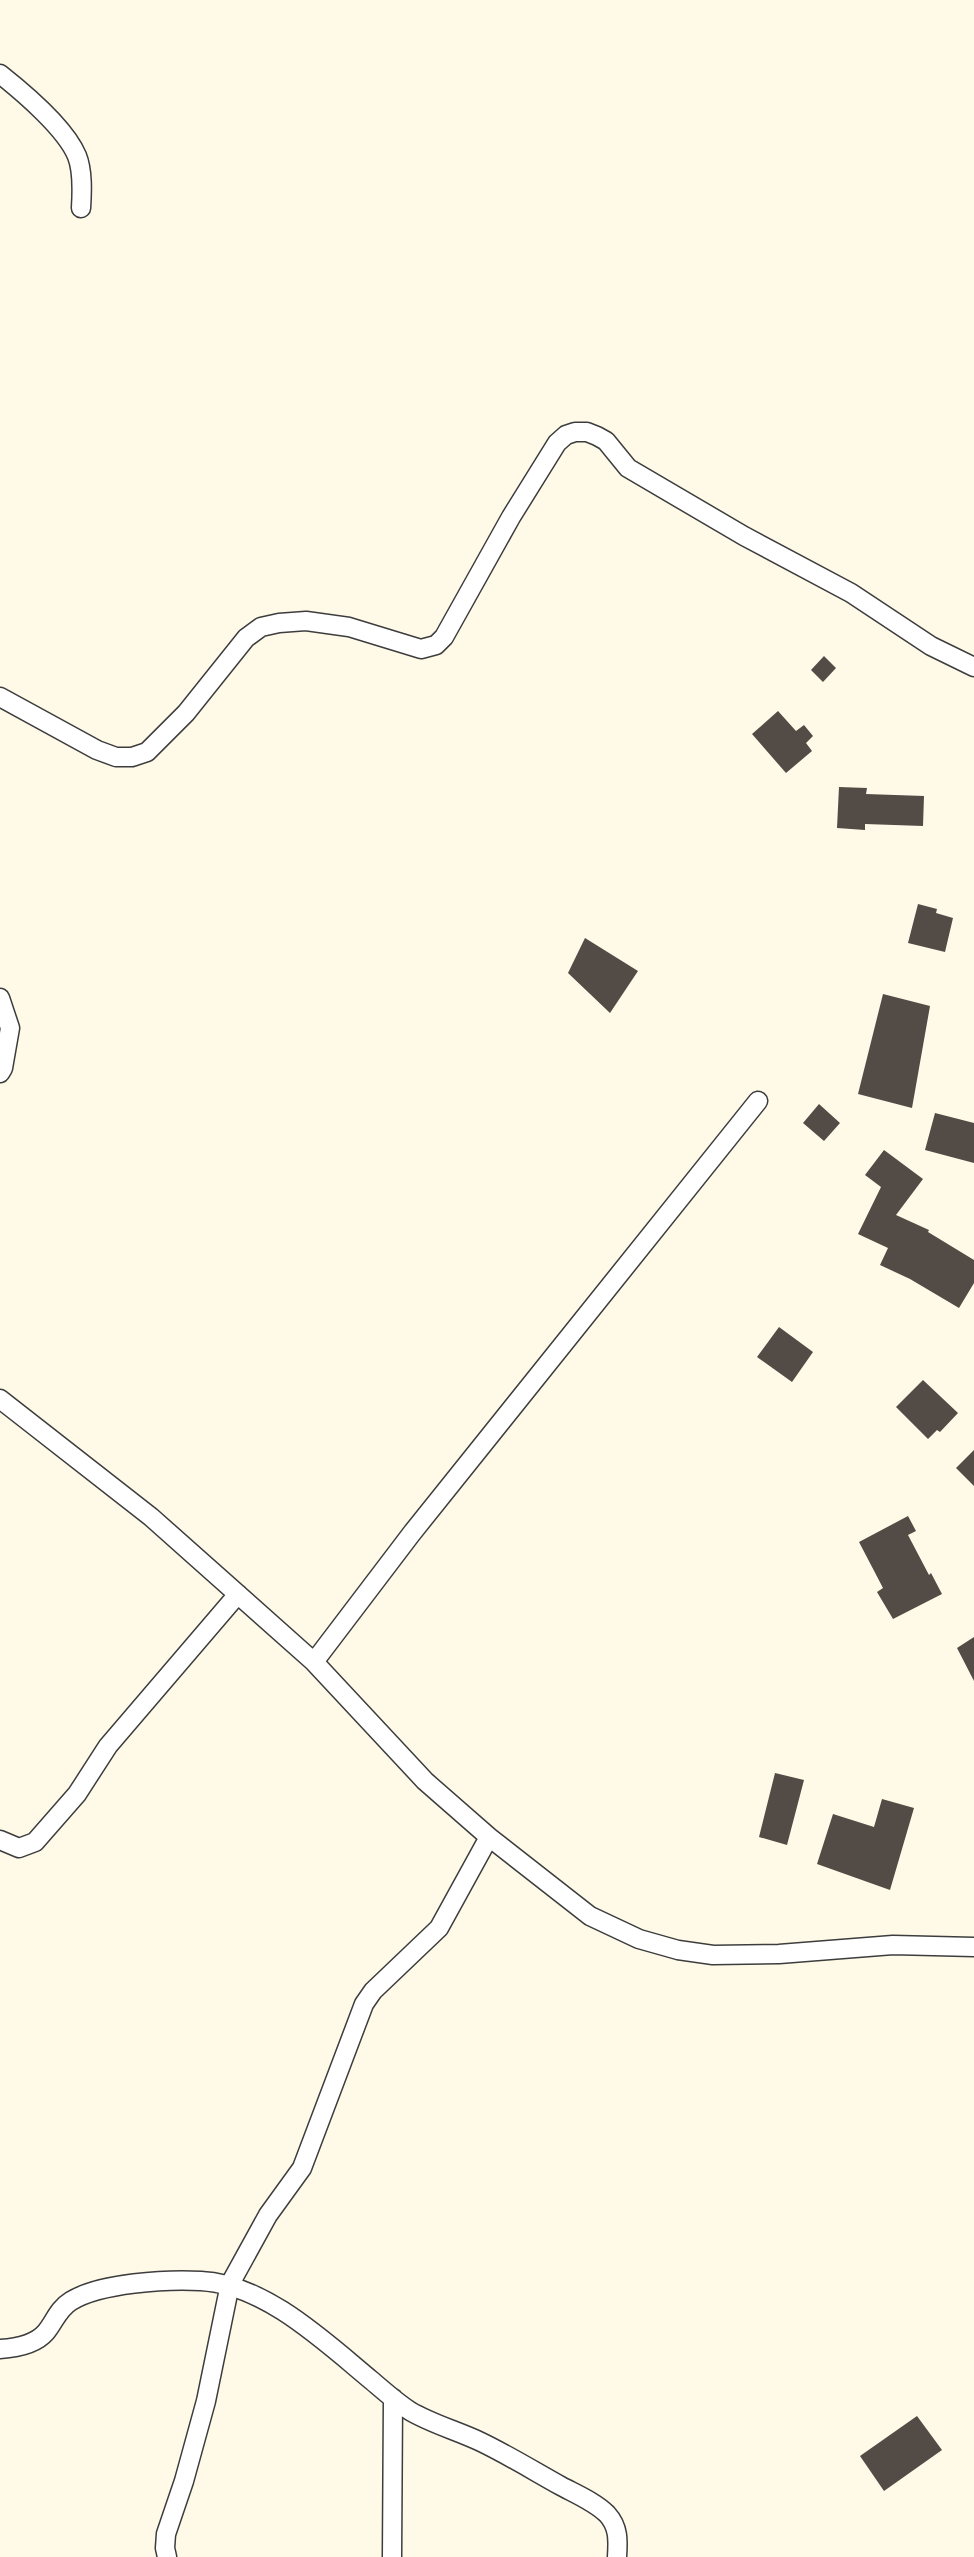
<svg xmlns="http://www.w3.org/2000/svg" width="974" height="2557" font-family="Bitter,serif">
	<rect width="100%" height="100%" fill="#fff9e7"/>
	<!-- building -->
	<path fill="#534b46" d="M824,656l12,12 -13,14 -12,-12z
		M778,711l18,20 8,-6 9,11 -7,7 6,8 -26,22 -34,-39z
		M839,787l28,1 -1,6 58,2 -1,30 -58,-2v6l-28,-2z
		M918,904l19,5 -1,4 17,5 -8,34 -37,-9z
		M585,938l53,33 -28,42 -42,-40z
		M883,994l47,12 -18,102 -54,-14z
		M819,1104l21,19 -16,18 -21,-18z
		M935,1113l39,10v40l-49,-13z
		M884,1150l39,29 -27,36 33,15 -1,2 46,28v23l-15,25 -49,-29 -30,-14 8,-17 -30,-14 23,-47 -16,-12z
		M779,1327l34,25 -21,30 -35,-25z
		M923,1380l35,33 -18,19 -3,-2 -9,9 -32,-32z
		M974,1450v36l-18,-18z
		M908,1516l8,15 -8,4 21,40 2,-2 11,21 -49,25 -16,-27 6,-4 -24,-46z
		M974,1637v44l-17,-33z
		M775,1773l29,7 -17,65 -28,-8z
		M882,1799l32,9 -24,82 -73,-26 16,-50 41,13z
		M917,2416l25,34 -58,41 -24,-35z"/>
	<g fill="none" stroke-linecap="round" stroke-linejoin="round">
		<!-- minor casing -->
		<g stroke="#3d3d3d" stroke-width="21">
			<path id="minor" d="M0,74c24,19 66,55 77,82 6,15 5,36 4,52
				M0,697l97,53 19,7h16l15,-5 39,-39 60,-75 15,-11 18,-4 27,-2 43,6 72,22 15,-4 8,-8 67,-120 46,-74 9,-8 9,-3h12l10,4 9,5 22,27 116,68 107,57 80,53 43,21
				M0,998l10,30 -7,40 -3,5
				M0,1399l151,118 163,145 111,119 64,56 101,79 49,23 39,11 35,5 66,-1 114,-9 81,2
				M314,1662l98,-129 346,-432
				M0,1840l19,8 16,-6 42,-48 31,-48 130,-152
				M0,2349c16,-1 35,-4 46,-17 9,-11 12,-23 25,-31 29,-18 96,-22 130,-20 63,3 123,60 170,99 12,10 25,22 39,31 22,13 48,20 71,31 27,13 53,29 80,44 15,8 34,16 46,28 12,13 11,27 10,43
				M167,2557l-2,-9 1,-14 18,-53 22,-80 24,-117 38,-69 34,-47 62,-164 9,-13 66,-63 50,-91
				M392,2557l1,-159"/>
		</g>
		<!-- minor -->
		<use href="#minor" stroke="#fff" stroke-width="18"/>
	</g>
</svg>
